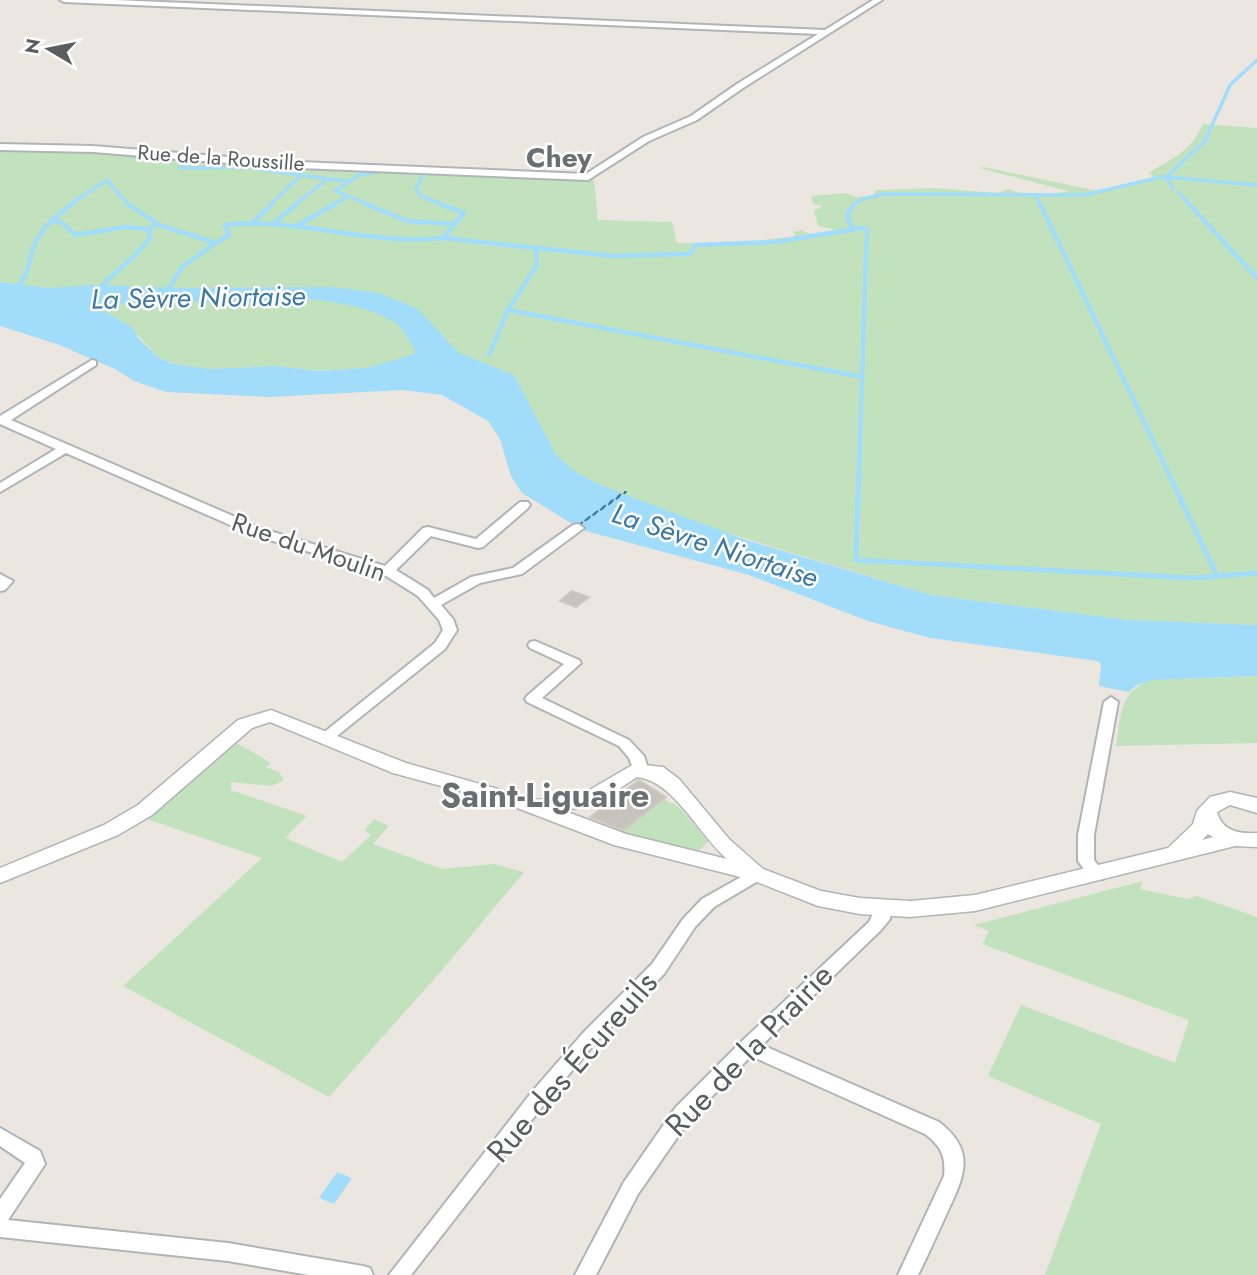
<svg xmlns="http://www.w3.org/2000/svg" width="1257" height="1275" font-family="Jost,sans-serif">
	<rect width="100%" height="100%" fill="#ebe7e0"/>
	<!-- green -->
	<path fill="#c1e2bd" d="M1203,124l54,4v497l-128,-5 -198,-25 -362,-110 -55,-110 -110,-16 -37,9 -50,3 -41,-5 -68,3 -33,-5 -16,-6 -32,-34 -29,-15 -98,-19v-145l585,30 9,4 4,41 74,2 5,21h64l55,-7 -3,-4 8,-2 9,4 27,-4 -19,-4 -4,-15 9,-5 -10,-2 -2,-8 34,-3 12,4 16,-2 3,-5 59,-2 62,5 12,-4c18,8 40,6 59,2l-89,-23 5,-1 118,25 52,-15 -6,-4c23,-14 44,-22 55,-49z
		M1257,676v67l-141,3c5,-30 3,-56 36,-66z
		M235,742l36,21 -5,4 13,5 5,8 -12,6 -41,-4v8l76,26 -22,22 57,24 29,-27 -6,-5 9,-11 15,7 -16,18 69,25 52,-5 30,8 -80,96 -115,129 -206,-111 139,-128 -115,-39z
		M664,799l14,7 31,35 -15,14 -59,-16 -13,-8z
		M1143,881l-3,8 48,10 9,-3 60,21v358h-212l56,-151 -113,-48 33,-71 154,58 14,-43 -207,-76 7,-13 -15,-6z"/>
	<!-- water -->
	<path fill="#a1dcfa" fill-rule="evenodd" d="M0,282l47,6 46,-3 90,3 149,-1 47,6 38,15 42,45 55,22 42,80 21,18 23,12 146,55 185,55 198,25 128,5v51l-104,4 -16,5 -8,7 -30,-6 2,-22 -4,-3 -167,-23 -62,-17 -119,-46 -167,-45 -60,-37 -11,-17 -11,-37 -12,-18 -46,-26 -40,-5 -132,7 -104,-5 -32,-11 -19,-12 -58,-25 -57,-18zM302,299c26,1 79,9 98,28 7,6 9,16 15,22l-1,5 -47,14 -50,3 -41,-5 -68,3 -33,-5 -16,-6 -20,-19 -8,-13 -32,-17 41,-9 73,2z
		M337,1172l15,6 -18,26 -15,-6z"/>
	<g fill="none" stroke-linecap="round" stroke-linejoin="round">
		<!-- stream-far2 -->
		<path stroke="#a1dcfa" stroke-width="3.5" d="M1257,60l-27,25 -25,56 -39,36 91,8
			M185,161l-5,7 66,-1 55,8
			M419,173h5l-8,16 5,7 23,9
			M1178,192l12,13
			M1036,196l4,9
			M69,205l38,-25 22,25
			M270,205l31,-30 26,4
			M295,205l32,-26 20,2
			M332,205l16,-9
			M370,205l-35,-14 24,-16 22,-4
			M853,205l9,-6 23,-5 199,1 78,-18h4l7,11"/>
		<!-- stream-far1 -->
		<path stroke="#a1dcfa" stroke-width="4.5" d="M128,204l31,21 57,18 13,-8 -4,-10c74,-8 144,21 218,13
			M365,204l43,17 47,3
			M440,204l24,9 -21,25 93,10
			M1040,204l128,268
			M1189,204l68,74
			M51,220l12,3 12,12 50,-8 24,2
			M254,221l18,-17
			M275,222l22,-18
			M298,225l37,-21
			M852,228l-5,-13 7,-11
			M16,288c13,-12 12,-26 18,-42 7,-18 23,-31 38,-42
			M98,290c17,-19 38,-32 52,-52l-1,-9 7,-5
			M167,291l16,-25 33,-23
			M508,310l29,-45 -1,-17 77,8 77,-2 5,-9 81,-3 86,-14 5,1 -5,148
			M489,355l19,-45 354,67 -3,95"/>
		<!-- stream -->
		<path stroke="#a1dcfa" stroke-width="5" d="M859,470l-3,90 337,18 64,-5
			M1167,470l50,106"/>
		<!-- ferry -->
		<path stroke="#3e79a2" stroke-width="2" stroke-dasharray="5 4.5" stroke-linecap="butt" d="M624,492h2l-50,35z"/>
	</g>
	<!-- building -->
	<path fill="#c6c2bc" stroke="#cfc8bf" stroke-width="2" d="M572,591l17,6 -13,10 -16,-6z
		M639,780l27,17 -43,33 -33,-13z"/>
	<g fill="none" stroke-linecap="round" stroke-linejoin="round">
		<!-- minor casing -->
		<g stroke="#b1b4b7" stroke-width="4">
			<path id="minor" d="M60,0h55l710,30 48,-30h9l-139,88 -46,32 -48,21 -61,39 -312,-13 -183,-15 -93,-2v-6l93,2 183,15 310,13 57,-37 48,-21 46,-32 81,-50 -754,-32z
				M92,360l4,1v4l-85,55 252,109 122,37 38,-38 5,-1 48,12 44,-37h8l2,3 -2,3 -45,39 -5,1 -47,-12 -35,34 32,20 6,8 37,-21 42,-9 60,-43 5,-1 6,4 -62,46 -42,9 -39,22 12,14 4,11 -12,19 -113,91h-10l-3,-3 3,-3 113,-91 8,-13 -4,-10 -21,-24 -35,-22 -130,-39 -187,-82 -66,39v-9l56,-34 -56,-25v-8z
				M0,574l13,7 -8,9 -5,1z
				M535,641l44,19 2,3 -39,35 87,42 15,16 4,13 -3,4h-10l-6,-15 -10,-12 -92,-44 -2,-3 2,-3 37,-32 -34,-16 -2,-3 2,-3z
				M1111,697l7,5 -24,133v25l11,15 -2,4h-12l-13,-18v-26l26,-133z
				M757,868l6,2 2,4 -2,4 -49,29 -19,20 -31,47 -69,69 -50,60 -134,172h-22l142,-182 52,-60 69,-69 31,-45 19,-20z
				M883,903l6,2 2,4 -1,10 -9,11 -119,115 177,77c39,30 24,56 7,93 -9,20 -18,40 -28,60h-20l46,-99c2,-20 -3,-30 -19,-42l-174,-78 -61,63 -52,75 -42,81h-21l49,-93 52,-75 65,-65 128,-120 8,-17z
				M0,1128l40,23 5,13 -37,56 220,23 135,23 7,2 3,7h-64l-81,-14 -228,-24v-38l25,-36 -25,-17z"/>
		</g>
		<!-- tertiary casing -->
		<g stroke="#b1b4b7" stroke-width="3">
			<path id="tertiary" d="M271,710l135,53 130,37 45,-5 53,-31 29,3 16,12 50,60 34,30 58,22 39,7 50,3 65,-6 193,-47 25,-24 4,-13 13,-14 20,-5 27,6v15l-27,-8 -13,7c5,19 22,22 40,21v14l-22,-1 -260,65 -65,6 -50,-3 -42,-8 -66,-26 -138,-35 -110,-42 -111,-30 -123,-51 -18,6 -100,87 -34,20 -118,48v-15l104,-43 34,-20 100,-85zM637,777c36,3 63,59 90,82l-101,-25 -64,-24 31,-4zM1208,834l5,3 -11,3z"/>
		</g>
		<!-- minor -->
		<use href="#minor" fill="#fff" fill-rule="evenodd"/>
		<!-- tertiary -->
		<use href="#tertiary" fill="#fff" fill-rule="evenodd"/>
	</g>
	<g text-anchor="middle" stroke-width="5" stroke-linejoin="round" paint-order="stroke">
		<!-- far-street labels -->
		<g font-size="21" fill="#595d60" stroke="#fff">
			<text transform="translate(221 158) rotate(4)" y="7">Rue de la Roussille</text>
		</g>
		<!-- street labels -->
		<g font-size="26" fill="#595d60" stroke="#fff">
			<text transform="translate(309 547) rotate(19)" y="9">Rue du Moulin</text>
		</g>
		<!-- far-district labels -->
		<g font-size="28" font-weight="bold" fill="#6a6f72" stroke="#fff">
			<text x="559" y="167">Chey</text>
		</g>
		<!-- water labels -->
		<g font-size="28" font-style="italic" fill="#3e79a2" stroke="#fff">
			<text transform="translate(198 297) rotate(-1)" y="10">La Sèvre Niortaise</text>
			<text transform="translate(715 545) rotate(18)" y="10">La Sèvre Niortaise</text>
		</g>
		<!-- near-street labels -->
		<g font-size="32" fill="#595d60" stroke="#fff">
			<text transform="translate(749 1050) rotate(-46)" y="11">Rue de la Prairie</text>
			<text transform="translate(572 1067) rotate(-49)" y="11">Rue des Écureuils</text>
		</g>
		<!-- district labels -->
		<g font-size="33" font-weight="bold" fill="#6a6f72" stroke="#fff">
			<text x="545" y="807">Saint-Liguaire</text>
		</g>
	</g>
	<!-- north arrow -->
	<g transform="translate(49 49) rotate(280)" stroke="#ffffff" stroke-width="5" paint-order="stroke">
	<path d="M0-5L12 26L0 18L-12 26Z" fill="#595d60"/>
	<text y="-10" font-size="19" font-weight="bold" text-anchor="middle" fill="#595d60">N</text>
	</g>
</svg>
